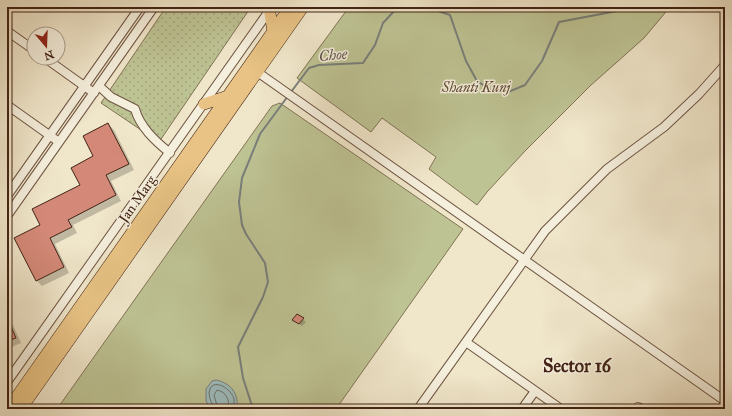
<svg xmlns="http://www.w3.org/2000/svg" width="732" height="416" font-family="'IM FELL Great Primer',serif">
	<defs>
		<pattern id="grass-dots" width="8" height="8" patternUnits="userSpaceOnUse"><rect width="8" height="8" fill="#bec394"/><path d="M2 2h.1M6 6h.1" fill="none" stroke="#a4a77f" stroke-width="1.8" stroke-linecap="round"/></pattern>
	</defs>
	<rect width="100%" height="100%" fill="#f0e6ca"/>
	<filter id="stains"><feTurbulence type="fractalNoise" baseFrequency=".005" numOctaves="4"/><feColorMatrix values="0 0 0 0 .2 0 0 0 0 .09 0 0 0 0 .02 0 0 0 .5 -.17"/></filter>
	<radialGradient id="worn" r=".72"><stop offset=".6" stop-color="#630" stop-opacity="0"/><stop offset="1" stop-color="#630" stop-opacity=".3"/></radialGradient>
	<!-- grass -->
	<path fill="url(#grass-dots)" stroke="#807354" d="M166,7h85l-92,135 -58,-39z"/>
	<!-- park -->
	<path fill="#bec394" stroke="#807354" d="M349,7h321l-26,31 -54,48 -65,65 -38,41 -10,13 -48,-36 7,-12 -54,-39 -11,14 -74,-54z
		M280,103l183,126 -127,180h-279l215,-303z"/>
	<!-- water -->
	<path fill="#9dbdbf" stroke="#797f7b" d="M216,380c15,3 23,14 21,29h-27l-4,-8v-12l6,-8z"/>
	<!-- shadow -->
	<path fill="#0003" d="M108,124l6,6 20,40 -23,11 10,20 -48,24 4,8 -22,11 14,29 -27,13 -5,-5 -22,-42 27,-13 39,-41z
		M297,315l9,7 -4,4 -6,-4z
		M7,319l6,6 8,18 -14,6z"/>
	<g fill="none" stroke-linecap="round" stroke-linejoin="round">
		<!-- shore -->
		<path stroke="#70706a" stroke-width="1" d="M213,409c0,-5 -4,-10 -4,-16 2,-17 22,-5 25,6 0,3 0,7 0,10
			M218,409l-4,-14 3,-5c10,2 12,10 12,19"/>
		<!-- stream -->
		<path stroke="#797f7b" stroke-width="2" d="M291,92l18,-24 10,-3 44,-2 12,-18 8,-22 13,-14 30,-2 24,8 16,46 11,20 17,11h14l17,-7 17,-24 17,-39 79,-15
			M253,409l-10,-31 -5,-31 25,-50 5,-15 -3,-19 -19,-29 -4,-9 -3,-23 3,-24 18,-44 28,-38"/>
	</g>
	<!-- building -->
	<path fill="#d48978" stroke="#422315" d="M108,123l21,41 -23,11 10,20 -48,25 4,7 -22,11 14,29 -28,14 -22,-43 26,-13 -8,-16 48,-24 -9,-17 22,-12 -10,-20z
		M297,314l7,4 -5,6 -7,-4z
		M7,317l9,21 -9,3z"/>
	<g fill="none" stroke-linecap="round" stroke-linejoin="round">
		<!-- minor casing -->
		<g stroke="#6e5442" stroke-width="10">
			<path id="minor" d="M7,31l27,19
				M45,58l49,35
				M253,69l472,332
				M99,86l12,11 24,12c5,18 20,32 35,44
				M7,105l52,37
				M7,196l133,-189
				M7,216l147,-209
				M466,342l95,67
				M7,382l262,-371
				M638,407l4,2
				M418,409l127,-178 62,-62 57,-42 35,-33 26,-29
				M522,409l13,-18"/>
		</g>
		<!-- major casing -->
		<g stroke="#422315" stroke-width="12">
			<path id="major" d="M269,7l4,25
				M204,104l24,-8
				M8,409l282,-402
				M21,409l282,-402"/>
		</g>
		<!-- minor -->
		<use href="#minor" stroke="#f5efdd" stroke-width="8"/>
		<!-- major -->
		<use href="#major" stroke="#e8c385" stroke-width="11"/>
	</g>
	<g text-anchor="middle" stroke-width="3" stroke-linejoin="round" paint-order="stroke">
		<!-- park labels -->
		<g font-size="14" font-style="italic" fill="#614b35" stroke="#f5efdd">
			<text x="476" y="92">Shanti Kunj</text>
		</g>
		<!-- street labels -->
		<g font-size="14" fill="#422315" stroke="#f5efdd">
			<text transform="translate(137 199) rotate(-55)" y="5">Jan Marg</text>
		</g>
		<!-- water labels -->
		<g font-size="15" font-style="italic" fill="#5d5148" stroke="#f5efdd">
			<text transform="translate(333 55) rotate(-5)" y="5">Choe</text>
		</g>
		<!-- district labels -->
		<g font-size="18" font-weight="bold" fill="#422315" stroke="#f5efdd">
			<text x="577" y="372">Sector 16</text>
		</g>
	</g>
	<!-- margin -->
	<rect width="732" height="416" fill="none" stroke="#f0e6ca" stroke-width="24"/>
	<rect x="8" y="8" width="716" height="400" fill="none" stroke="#422315" stroke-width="2"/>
	<rect x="12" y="12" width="708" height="392" fill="none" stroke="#422315"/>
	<!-- north arrow -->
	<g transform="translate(46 46) rotate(161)"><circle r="19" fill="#f5efdd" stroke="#ad9d8d"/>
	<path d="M0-3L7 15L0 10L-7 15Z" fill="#8f2418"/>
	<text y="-6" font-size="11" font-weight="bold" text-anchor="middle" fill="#422315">N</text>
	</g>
	<rect width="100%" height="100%" filter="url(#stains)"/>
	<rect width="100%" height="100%" fill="url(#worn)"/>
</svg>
